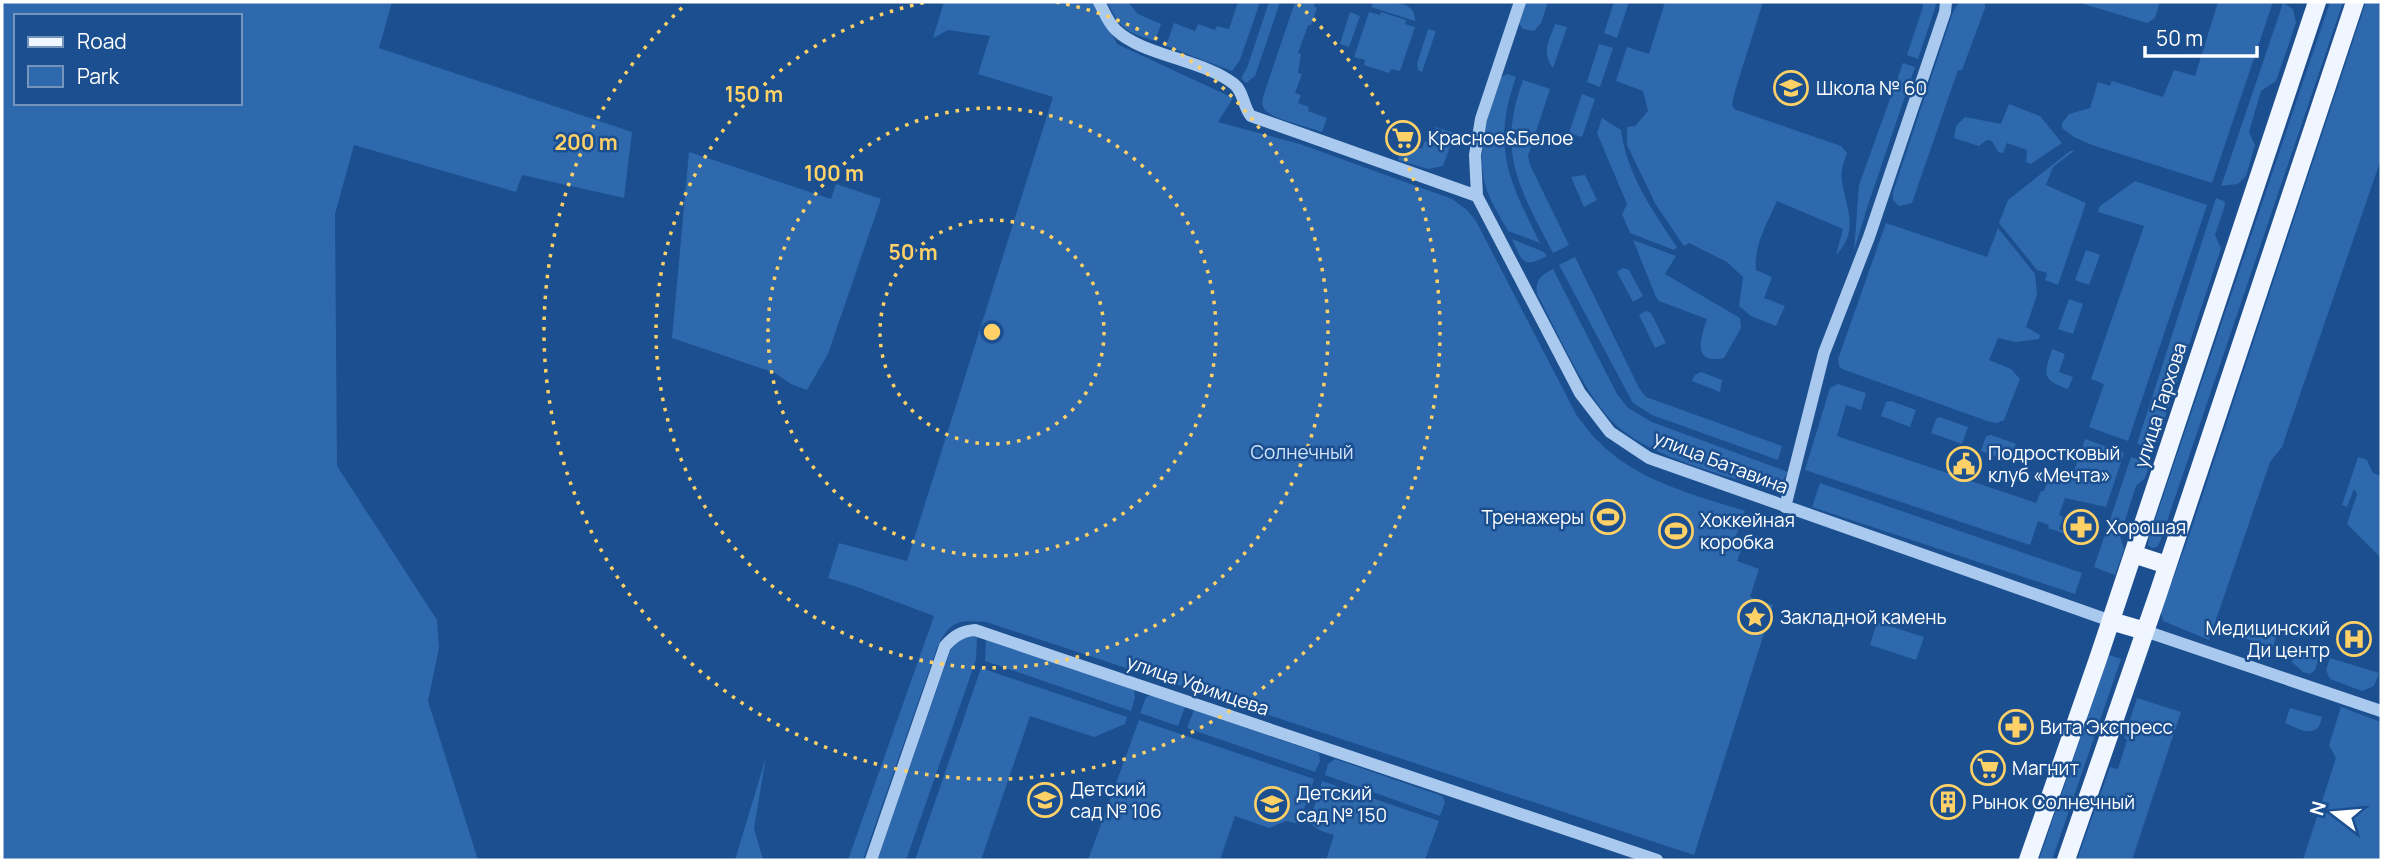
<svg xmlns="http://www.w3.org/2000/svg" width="2383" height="862" font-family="Manrope,sans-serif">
	<rect width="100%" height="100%" fill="#1b4f8f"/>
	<!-- green -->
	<path fill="#2e69ad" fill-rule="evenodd" d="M2,2h390l-13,46 253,84 -8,66 -102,-23 -6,17 -162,-47 -19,69 2,252 100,154 2,28 -11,53 50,159h-476zM16,16h224v87h-224z
		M944,2h152l21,42 116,54 -15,24 82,22 152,55 15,11 9,11 101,195c7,8 13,18 21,25 38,40 97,54 147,70l-11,30 9,4 -6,16 22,8 -9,28 23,8 -79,250 -708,-233c-29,-2 -36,-1 -49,26l-74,212h-15l86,-244c-36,-13 -70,-28 -106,-38l11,-35 68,18 146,-464 -75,-23 12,-38 -42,-6 -15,8z
		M1107,2h21l10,12 23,10 -6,17c-30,-10 -33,-10 -48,-39z
		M1238,2h22l-20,58 -8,11 -66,-25 8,-23 21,8 3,-7 17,6 2,-4 12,3z
		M1269,2h11l-25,74 -9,7 -5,-5 6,-10z
		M1295,2h20l-1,5 3,1 -6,17h-3l-10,28 3,1 -3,19 4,1 -7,19 6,2 -3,8 11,4 -1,4 19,7 -5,14c-13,-5 -46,-12 -56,-21 -5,-5 -4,-11 -2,-17z
		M1373,2c18,0 43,-2 42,19l-44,-14z
		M1525,2h23l-7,21 -7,8 -11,-2 -4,-6z
		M1614,2h15l-12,36 -13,-5z
		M1665,2h98l-28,89 -3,13 2,5 107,37 6,7c-3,9 -7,18 -5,28 4,28 18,49 -6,74l7,-26 -66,-28c-9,20 -24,46 -21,69l16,7 -8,21 21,8 -9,20 -25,-10 -12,-10 4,-29 -16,-15 -38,-19 -5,3 -28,-41 -29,-60v-18l8,-1 13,-15 -5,-20 -27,-10 11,-34 22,7z
		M1922,2h13l1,3 -18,54 -11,-4 16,-48z
		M1959,2h26v6l-23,62h-4l-46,133 -13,3 -6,-6v-8l60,-180z
		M2077,2h83l-5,16 -8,5z
		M2218,2h55l-61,181 -120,-38 -18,-8 -12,-9v-5l7,-9 21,-6 8,-26 12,4 2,-5 51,16 11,-27 21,6z
		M2330,2h13l-183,540 -3,5 -5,1 -4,-3 1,-7z
		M2366,2h15v157l-99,288 -12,15 -61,178 -46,-19 -2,-9 29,-79z
		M2283,3l10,6 3,14 -20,58 -15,10 -12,41 6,13 -9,31 -8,8 -17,2z
		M1350,12l10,4 -11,31 -9,-3z
		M1369,12l11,3 1,-3 25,8 -1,4 10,3 -15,44 -9,-2 -2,4 -25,-8 1,-5 -11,-3z
		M1555,24l12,3 -14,41c-12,-17 -4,-26 2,-44z
		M1428,29l8,2 -14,41 -4,-2 -1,-6z
		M1599,44l14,4 -13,39 -13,-5z
		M1903,63l12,4 -48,141 -13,43 5,-66z
		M1507,74l9,3c-25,71 -7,103 24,166l-32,-12c-7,-13 -17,-28 -22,-43 -11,-37 3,-77 15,-111z
		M1523,80l27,9 -22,67 2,9 39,80 -16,8c-33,-65 -57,-99 -30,-173z
		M1582,94l13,5 -13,38 -13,-4z
		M2009,104l31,12 22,27 -31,21 -5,-2 1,-12 -20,-7 -4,10 -5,-1 -6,-11 -5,-1 -8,6 -25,-8 2,-12 9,-9 36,7z
		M1602,118l19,12c5,42 32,82 56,117l-3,3 -44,-17 -8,-19 5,-10 -30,-71z
		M1436,127l19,6 -12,33 -15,3 -30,-9 5,-13 6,2 1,-4 12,4 3,-8 6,2z
		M2070,151h4l-21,16 -7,18 40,18 -28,82 -13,-5 2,-7 -10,-3 -38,-47 9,-23z
		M689,152l142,47 5,-15 45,15 -53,155 -21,36 -16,-6 -16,-11 -103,-35z
		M1585,175l12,25 -13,7 -13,-30z
		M2135,181l72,24 -79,236 -39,-14 15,-43 -13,-5 53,-153 -46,-14 2,-6z
		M2216,198l8,3 1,4 -10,30 6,13 -64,194 -3,4 -4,2 -13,-4z
		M1886,223l101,34 11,-29 37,46 2,21 -11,32 14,8 -1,4 -24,3 -17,-4 -9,22 22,9 9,10 -16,41 -7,3 -7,-1 -148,-53 -3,-3 -1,-7z
		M1512,239l32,13 3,4c-25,13 -25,5 -35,-17z
		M1633,240l43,16 -11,18 75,44 1,10 -17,30c-33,7 -23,-21 -17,-39l-48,-18 -3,-4z
		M2086,250l14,5 -11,30 -14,-5z
		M1575,257l64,131 7,9 136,49 -4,14 -126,-45 -19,-12 -74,-138z
		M1623,268l6,2 14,26 -10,6 -16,-30z
		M1553,269l64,125 11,14 24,14 136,50 -6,10 -15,7c-48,-16 -110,-30 -149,-62 -31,-27 -61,-96 -81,-133 -2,-14 4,-19 16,-25z
		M2069,299l14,5 -10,30 -15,-5z
		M1646,311l5,2 15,30 -11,5 -16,-33z
		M2052,349l13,5 -6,18 14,5 -5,12c-27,-10 -24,-14 -16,-40z
		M1701,372l21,8 -2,12 -28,-11 3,-6z
		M1838,384l28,9 -5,17 -15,-5 -9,31 199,67 5,-12h3l5,-15 21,7 15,-44 39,14 -18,54 -41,-9 -6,17 4,2 -4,12 26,9 -2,2 -35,-12 1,-3 -11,-4 -8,24 -225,-75 25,-82z
		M1891,401l25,9 -6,17 -29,-11 5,-14z
		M1939,417l29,10 -6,17 -31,-11 5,-14z
		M1991,435l25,9 -6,17 -29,-10 5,-15z
		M2131,457l14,5 3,7 -3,9 -9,8 -16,50 4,13 -9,26 -21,-8z
		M2358,457l9,3 6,13 8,3v82l-34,-34 10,-30 -3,-5 -7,18 -5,-2z
		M1820,483l262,90 -7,21 -263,-87z
		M1877,622l47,15 -8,23 -46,-15z
		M2240,626l36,11 -3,10 -36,-11z
		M974,636l3,1 -1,23 -70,200h-29l75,-214 10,-7z
		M986,638l148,52 1,8 -4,13 -146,-50z
		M2296,646l24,8 -5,16 -5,4 -7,-2 -11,-10z
		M2109,655l12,4 -69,201h-13z
		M2330,658l49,15 -5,13 -12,5 -32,-12 -4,-9z
		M981,668l146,49 -2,7 -31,13 -64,-21 -49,144h-66z
		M1151,695l34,12 -7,19 -38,-13 6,-16z
		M2137,698l44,14 -49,148h-55l33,-93 8,2 9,-29 -3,-2z
		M2341,707l40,15v138h-78l33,-102 -7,-13z
		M2290,708l32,9c-4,23 -21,13 -37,6z
		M1194,710l125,43 1,8 -5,11 -128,-44z
		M1139,720l175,59 -14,42 -5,2 -9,-2 -17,7 -34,-12 -15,44h-132z
		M766,757l-12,71 9,32h-28z
		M1335,759l107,37 3,6 -5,14 -115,-41 3,-11z
		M1322,781l117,40 -14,39h-99l8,-25c-9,-3 -21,-5 -24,-15z"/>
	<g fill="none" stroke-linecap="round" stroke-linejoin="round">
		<!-- minor -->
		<path stroke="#a9c9ee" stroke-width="12" d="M1099,2c5,9 9,21 17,28 25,25 88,30 118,54 10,8 9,23 17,32l226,80
			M1520,2l-39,117 -6,36 2,41 103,197 30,39 39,26 462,163
			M1785,507l39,-154 45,-116 76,-225 1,-10
			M2145,631l236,80
			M871,860l74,-214c9,-10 17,-15 30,-16l682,230"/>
		<!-- major -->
		<path stroke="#f0f6ff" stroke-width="18" d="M2133,554l34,11
			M2111,621l34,10
			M2028,860l70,-201 219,-657
			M2066,860l92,-266 197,-592"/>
	</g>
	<!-- distance rings -->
	<g fill="none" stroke="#ffd166" stroke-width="3.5" stroke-dasharray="3.5 7">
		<circle cx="992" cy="332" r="112"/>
		<circle cx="992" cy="332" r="224"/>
		<path d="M1056 2A336 336 0 1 1 928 2"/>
		<path d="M1298 4A448 448 0 1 1 686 4"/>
	</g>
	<!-- icons -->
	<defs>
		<g id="school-ring" transform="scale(1.75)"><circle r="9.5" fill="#1b4f8f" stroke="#ffd166" stroke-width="1.5"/><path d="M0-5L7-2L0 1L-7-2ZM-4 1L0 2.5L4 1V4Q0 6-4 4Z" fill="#ffd166"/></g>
		<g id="supermarket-ring" transform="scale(1.75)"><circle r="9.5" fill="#1b4f8f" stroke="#ffd166" stroke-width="1.5"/><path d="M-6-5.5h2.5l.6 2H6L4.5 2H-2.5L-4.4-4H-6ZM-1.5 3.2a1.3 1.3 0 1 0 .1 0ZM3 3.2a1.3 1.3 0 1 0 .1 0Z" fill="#ffd166"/></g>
		<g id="civic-ring" transform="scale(1.75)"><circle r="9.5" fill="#1b4f8f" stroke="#ffd166" stroke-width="1.5"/><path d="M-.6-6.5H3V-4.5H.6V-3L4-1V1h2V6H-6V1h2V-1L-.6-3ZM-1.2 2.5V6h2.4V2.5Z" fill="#ffd166"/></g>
		<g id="stadium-ring" transform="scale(1.75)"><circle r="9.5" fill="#1b4f8f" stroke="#ffd166" stroke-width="1.5"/><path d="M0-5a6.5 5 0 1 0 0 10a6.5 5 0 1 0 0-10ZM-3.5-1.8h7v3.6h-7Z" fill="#ffd166"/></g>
		<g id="pharmacy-ring" transform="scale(1.75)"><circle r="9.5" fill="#1b4f8f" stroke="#ffd166" stroke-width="1.5"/><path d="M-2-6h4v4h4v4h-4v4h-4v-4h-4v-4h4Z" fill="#ffd166"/></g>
		<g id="sight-ring" transform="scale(1.75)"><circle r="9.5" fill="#1b4f8f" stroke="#ffd166" stroke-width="1.5"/><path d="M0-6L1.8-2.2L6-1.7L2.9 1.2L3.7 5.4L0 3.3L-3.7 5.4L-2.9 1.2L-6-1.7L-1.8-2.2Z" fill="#ffd166"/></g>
		<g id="hospital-ring" transform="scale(1.75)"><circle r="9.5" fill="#1b4f8f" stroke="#ffd166" stroke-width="1.5"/><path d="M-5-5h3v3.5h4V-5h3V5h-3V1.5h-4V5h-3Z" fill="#ffd166"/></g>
		<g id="building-ring" transform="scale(1.75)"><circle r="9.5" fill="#1b4f8f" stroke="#ffd166" stroke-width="1.5"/><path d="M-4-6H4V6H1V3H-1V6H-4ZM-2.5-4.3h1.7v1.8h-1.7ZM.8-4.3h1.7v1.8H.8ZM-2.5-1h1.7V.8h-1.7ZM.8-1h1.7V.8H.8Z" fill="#ffd166"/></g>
	</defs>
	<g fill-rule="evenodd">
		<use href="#school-ring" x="1791" y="88"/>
		<use href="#supermarket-ring" x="1403" y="138"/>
		<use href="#civic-ring" x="1964" y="464"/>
		<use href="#stadium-ring" x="1608" y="517"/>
		<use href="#pharmacy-ring" x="2081" y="527"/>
		<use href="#stadium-ring" x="1676" y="531"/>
		<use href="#sight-ring" x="1755" y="617"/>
		<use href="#hospital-ring" x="2354" y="639"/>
		<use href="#pharmacy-ring" x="2016" y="727"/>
		<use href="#supermarket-ring" x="1988" y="768"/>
		<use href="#school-ring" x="1045" y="800"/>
		<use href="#building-ring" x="1948" y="802"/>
		<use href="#school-ring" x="1272" y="804"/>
	</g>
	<g text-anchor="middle" stroke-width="5" stroke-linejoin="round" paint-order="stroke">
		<!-- poi labels -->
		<g font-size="19" fill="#fff" stroke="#1b4f8f" text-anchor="start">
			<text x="1816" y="95">Школа № 60</text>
			<text x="1428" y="145">Красное&amp;Белое</text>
			<text x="1988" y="460">Подростковый<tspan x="1988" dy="22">клуб «Мечта»</tspan></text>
			<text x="1584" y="524" text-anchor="end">Тренажеры</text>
			<text x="1700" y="527">Хоккейная<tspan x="1700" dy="22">коробка</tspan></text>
			<text x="2106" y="534">Хорошая</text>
			<text x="1780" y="624">Закладной камень</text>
			<text x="2330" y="635" text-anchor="end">Медицинский<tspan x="2330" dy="22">Ди центр</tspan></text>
			<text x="2040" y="734">Вита Экспресс</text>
			<text x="2012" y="775">Магнит</text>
			<text x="1070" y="796">Детский<tspan x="1070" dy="22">сад № 106</tspan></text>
			<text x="1296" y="800">Детский<tspan x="1296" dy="22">сад № 150</tspan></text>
			<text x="1972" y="809">Рынок Солнечный</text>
		</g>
		<!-- street labels -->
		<g font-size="19" fill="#fff" stroke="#1b4f8f">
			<text transform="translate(2160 405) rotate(-72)" y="7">улица Тархова</text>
			<text transform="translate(1721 462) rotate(21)" y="7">улица Батавина</text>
			<text transform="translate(1198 685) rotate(19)" y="7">улица Уфимцева</text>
		</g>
		<!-- park labels -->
		<g font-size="19" fill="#cfe3fa" stroke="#1b4f8f">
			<text x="1302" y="459">Солнечный</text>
		</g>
	</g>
	<circle cx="992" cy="332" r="10" fill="#ffd166" stroke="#1b4f8f" stroke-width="3.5"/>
	<g font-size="21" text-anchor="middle" font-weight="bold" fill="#ffd166" stroke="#1b4f8f" stroke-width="5" stroke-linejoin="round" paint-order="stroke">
		<text x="754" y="102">150 m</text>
		<text x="586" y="150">200 m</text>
		<text x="834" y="181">100 m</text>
		<text x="913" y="260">50 m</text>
	</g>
	<!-- border -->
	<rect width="2383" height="862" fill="none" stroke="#ffffff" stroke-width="7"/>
	<!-- legend -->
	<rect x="14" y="14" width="228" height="91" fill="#1b4f8f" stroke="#7695bc" stroke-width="2"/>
	<rect x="28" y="37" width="35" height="10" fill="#f0f6ff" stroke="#7695bc" stroke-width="2"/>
	<text x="77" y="49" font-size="21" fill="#ffffff">Road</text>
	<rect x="28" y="66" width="35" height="21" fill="#2e69ad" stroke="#7695bc" stroke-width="2"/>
	<text x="77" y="84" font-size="21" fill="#ffffff">Park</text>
	<!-- north arrow -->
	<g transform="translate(2334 813) rotate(286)" stroke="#1b4f8f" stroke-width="5" paint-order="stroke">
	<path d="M0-5L12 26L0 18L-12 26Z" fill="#ffffff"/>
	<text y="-10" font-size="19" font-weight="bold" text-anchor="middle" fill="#ffffff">N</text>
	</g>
	<!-- scale -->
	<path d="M2145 46v10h112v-10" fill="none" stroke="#ffffff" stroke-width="3.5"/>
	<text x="2156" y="46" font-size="21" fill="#ffffff" stroke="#1b4f8f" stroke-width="5" paint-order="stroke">50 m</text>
</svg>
